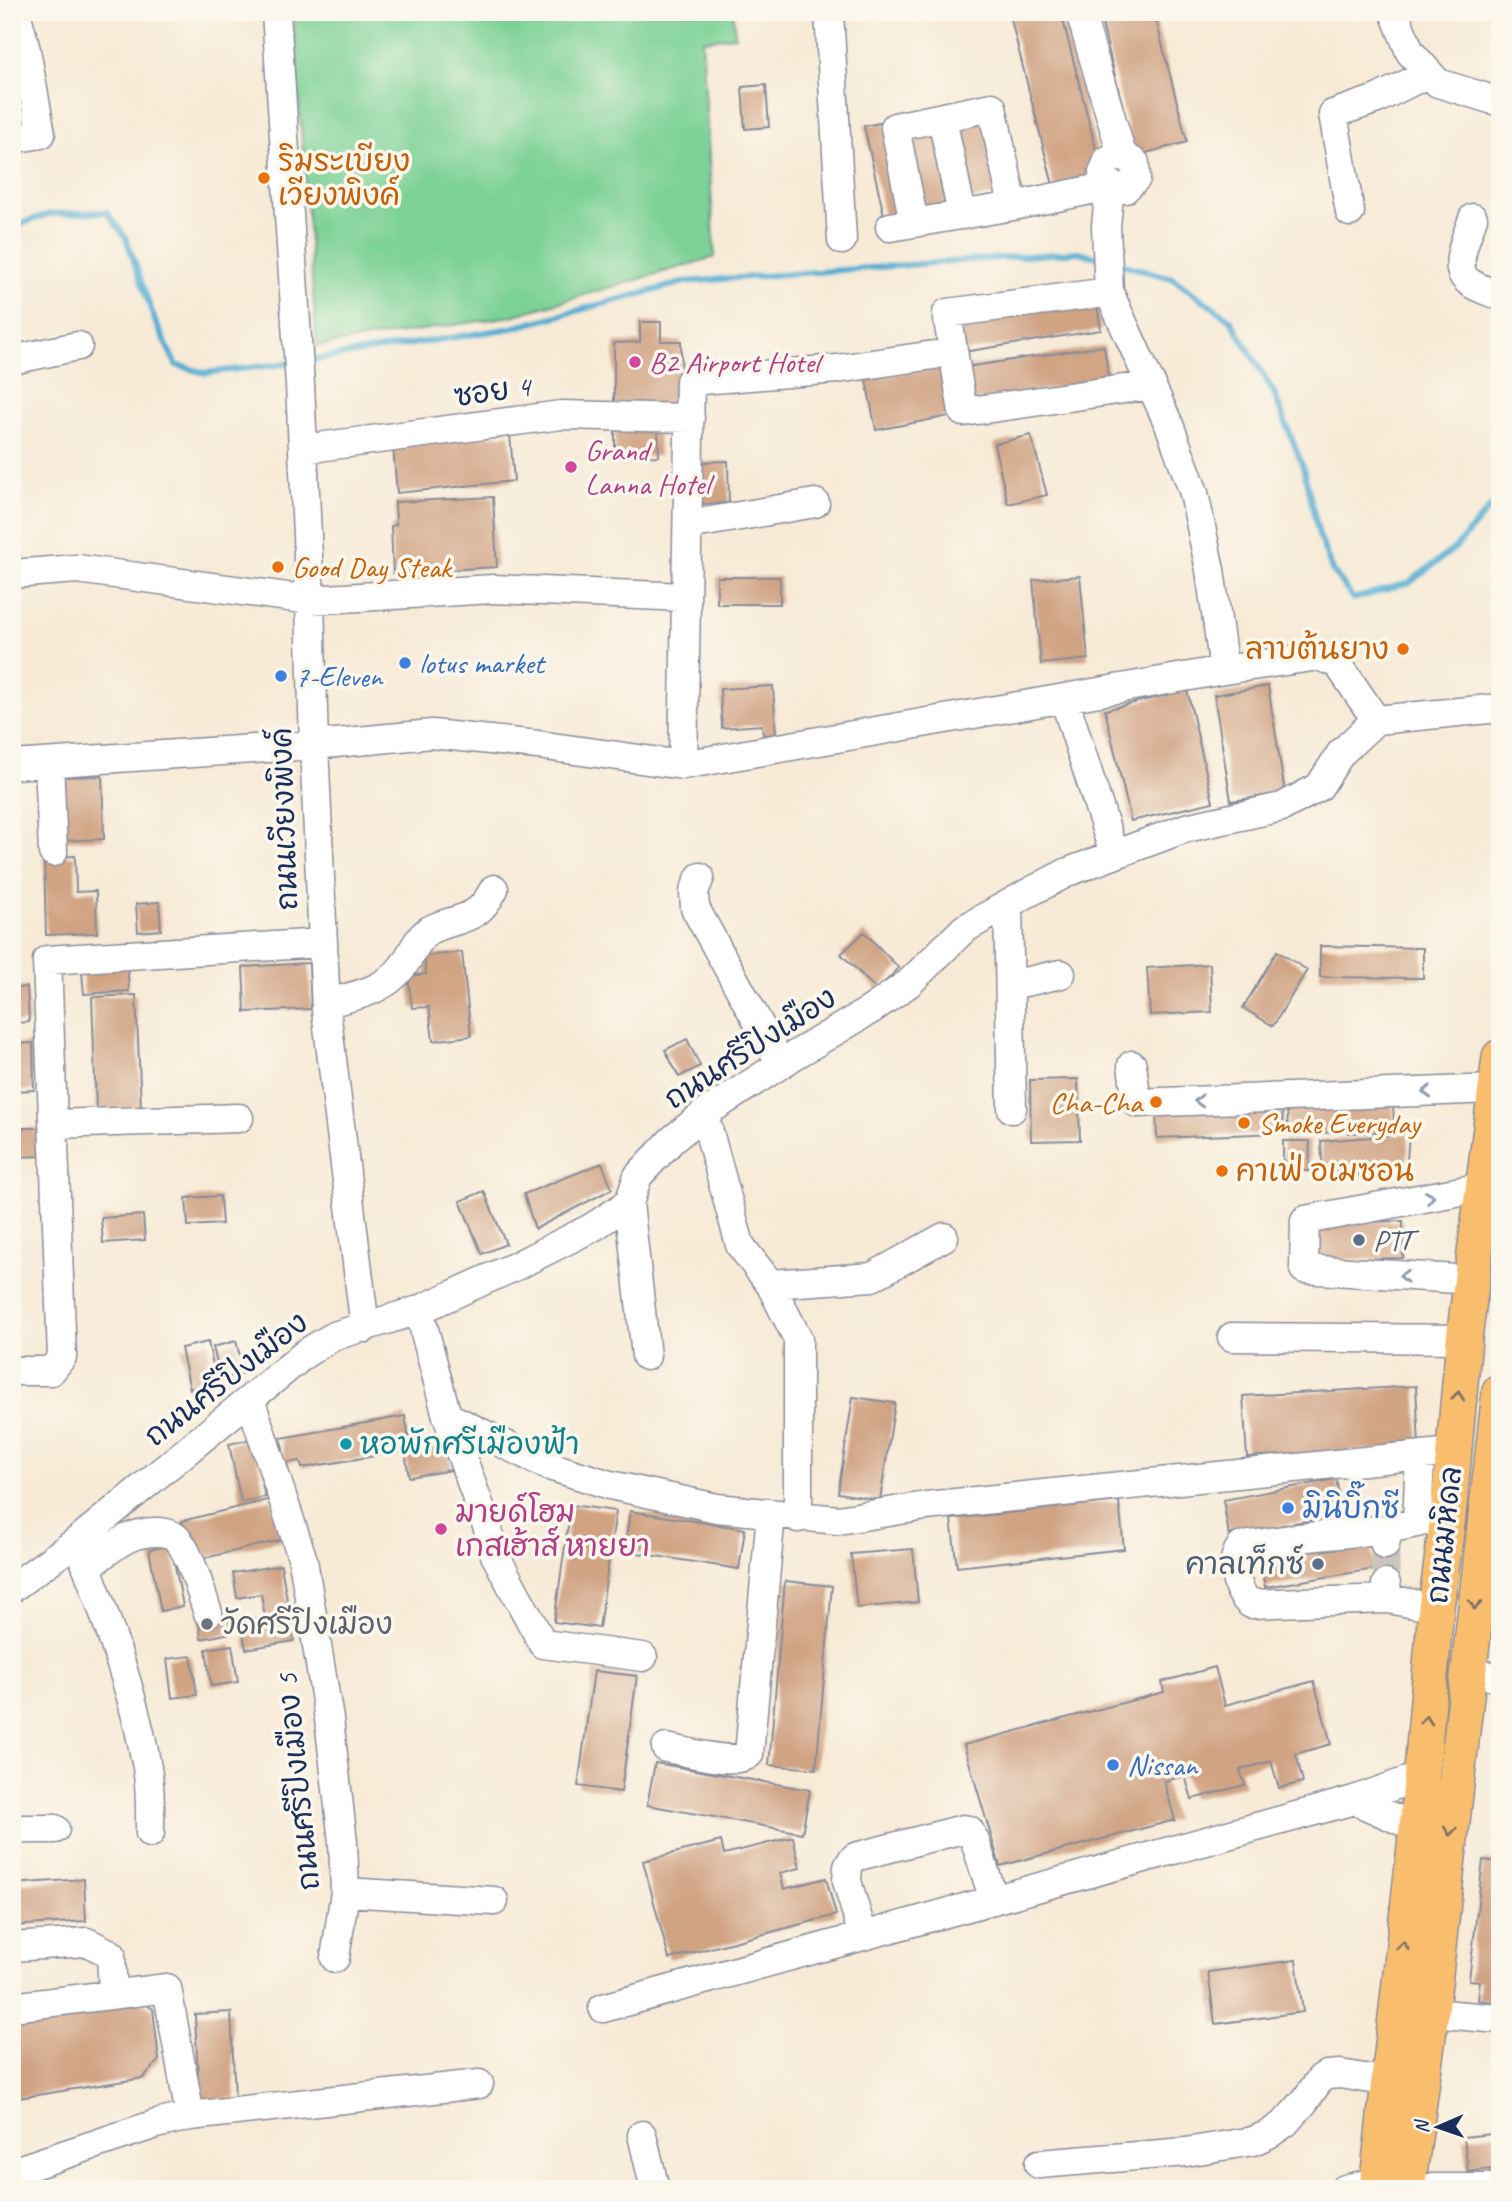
<svg xmlns="http://www.w3.org/2000/svg" width="1512" height="2201" font-family="Caveat,'Playpen Sans Thai',sans-serif">
	<rect width="100%" height="100%" fill="#fbf7ec"/>
	<filter id="ink" filterUnits="userSpaceOnUse"><feTurbulence type="fractalNoise" baseFrequency=".0143" numOctaves="2"/><feDisplacementMap in="SourceGraphic" scale="14" xChannelSelector="R" yChannelSelector="G"/><feConvolveMatrix kernelMatrix="1 2 1 2 8 2 1 2 1" color-interpolation-filters="sRGB"/></filter>
	<filter id="wash" filterUnits="userSpaceOnUse"><feTurbulence type="fractalNoise" baseFrequency=".00686" numOctaves="4" result="noise"/><feDisplacementMap in="SourceGraphic" scale="28" xChannelSelector="R" yChannelSelector="G"/><feGaussianBlur stdDeviation="1.57" result="paint"/><feColorMatrix in="noise" values="0 0 0 0 0 0 0 0 0 0 0 0 0 0 0 0 0 1.4 0 .05"/><feComposite in="paint" operator="in"/></filter>
	<g filter="url(#wash)">
		<rect width="100%" height="100%" fill="#f7ead6"/>
		<!-- green -->
		<path fill="#7cd195" stroke="#4c807a" stroke-width="2" d="M319,12h414l2,24 -33,4 13,217 -203,59 -195,30 -24,-331z"/>
		<g fill="none" stroke-linecap="round" stroke-linejoin="round">
			<!-- stream -->
			<path stroke="#55add2" stroke-width="6" d="M12,227l37,-13 58,-2 19,26 29,83 21,44 29,8 86,-10
				M1117,263l55,15 59,42 42,71 30,76 16,68 13,35 21,29 56,-16 47,-36 44,-51
				M305,361l207,-33 173,-46 394,-30 21,6"/>
		</g>
		<g id="blocks">
			<!-- building -->
			<path fill="#d0a383" d="M1009,12h52l42,165 -49,12z
				M1099,12h55l33,130 -52,14z
				M766,85l3,42 -24,2 -3,-42z
				M983,114l18,80 -31,6 -18,-79z
				M885,122l21,93 -21,5 -21,-94z
				M935,125l17,80 -31,7 -17,-80z
				M1096,298l5,32 -138,22 -5,-32z
				M640,322h21v19h20l1,67h-68v-65l26,-1z
				M1104,346l5,34 -138,21 -5,-34z
				M945,365l10,50 -79,15 -10,-50z
				M658,426l1,30 -44,1v-30z
				M510,434l4,47 -117,12 -4,-47z
				M1031,435l16,60 -39,9 -14,-60z
				M728,461l1,42 -28,1v-42z
				M493,497l4,70 -104,6 -2,-47 5,-1 -1,-23z
				M1080,576l8,83 -47,5 -8,-84z
				M717,577h63v27h-63z
				M773,686l3,48 -13,1 -1,-10 -40,3 -2,-39z
				M1268,686l17,107 -54,8 -17,-106z
				M1187,690l26,112 -82,19 -26,-111z
				M102,776l2,63 -46,2 -2,-64z
				M75,856l1,36 20,-1 1,42 -51,2 -2,-78z
				M159,902l2,28 -23,2 -2,-28z
				M864,932l35,36 -22,22 -36,-36z
				M1320,946l103,2v30l-103,-1z
				M1277,951l30,19 -34,56 -30,-18z
				M462,952l9,84 -38,5 -4,-34 -17,1 -4,-32 18,-2 -2,-18z
				M127,959l2,32 -45,3 -3,-32z
				M309,963l2,46 -66,3 -2,-45z
				M1210,964l2,48 -62,3 -3,-47z
				M27,987l2,35 -17,1v-35z
				M136,995l5,112 -45,2 -4,-112z
				M687,1039l13,27 -21,11 -14,-27z
				M33,1043l1,47 -22,1v-47z
				M1078,1079l2,61 -49,1 -1,-61z
				M1393,1100l1,31 -46,2 -1,-31z
				M1282,1101l1,32 -126,5 -1,-32z
				M1341,1101l1,31 -54,2 -1,-31z
				M12,1128h35v28l-35,1z
				M1409,1134l-3,39 -83,4 -2,-36z
				M1283,1141h27l-1,30 -26,-1z
				M602,1163l10,26 -77,40 -11,-35z
				M484,1191l22,53 -24,10 -22,-53z
				M220,1196l2,28 -34,2 -2,-28z
				M143,1215l2,25 -42,3 -2,-25z
				M1403,1221v37l-88,2 -1,-37z
				M236,1341l8,32 -23,6 -8,-32z
				M208,1342l9,41 -27,6 -9,-41z
				M1416,1386l3,61 -172,10 -4,-61z
				M853,1397l42,6 -15,97 -42,-7z
				M405,1416l6,34 37,-5 4,25 -43,7 -4,-26 -103,17 -2,-7 -15,2 -4,-25z
				M253,1439l12,58 -24,5 -12,-58z
				M1336,1479l7,35 -114,21 -6,-35z
				M271,1499l10,41 -89,21 -10,-40z
				M1119,1501l5,48 -167,18 -6,-48z
				M571,1505l45,6 -17,117 -45,-6z
				M630,1511l115,18 -6,40 -115,-18z
				M1370,1541l5,28 -110,18 -5,-28z
				M171,1545l12,61 -22,5 -12,-61z
				M913,1549l5,53 -61,6 -6,-54z
				M281,1565l13,76 -48,8 -5,-28 24,-4 -4,-23 -24,4 -4,-25z
				M785,1581l47,5 -16,183 -47,-4z
				M228,1616l3,17 -30,6 -2,-18z
				M232,1645l6,37 -27,4 -5,-37z
				M191,1656l6,39 -25,3 -5,-39z
				M1215,1667l10,38 89,-24 17,63 -35,10 7,28 -24,6 -8,-27 -31,9 5,15 -53,14 -7,-23 -21,5 11,39 -175,46 -36,-121 200,-53 -2,-10z
				M594,1671l43,5 -16,116 -43,-6z
				M655,1763l155,27 -8,43 -155,-28z
				M793,1837l7,31 -20,5 4,16 42,-11 10,37 -167,44 -26,-98 78,-20 3,13z
				M1483,1860l17,2v141l-22,-3 2,-19 -11,-1z
				M84,1879l2,42 -74,5v-42z
				M1296,1960l7,52 -88,12 -7,-52z
				M132,1996l21,13 6,51 -16,18 -131,21v-83z
				M231,2012l4,86 -36,2 -4,-86z
				M1500,2133v35l-32,4 -4,-35z"/>
		</g>
	</g>
	<g filter="url(#ink)">
		<use href="#blocks" fill-opacity="0" stroke="#898c9a" stroke-width="2"/>
		<g fill="none" stroke-linecap="round" stroke-linejoin="round">
			<!-- minor-tunnel -->
			<path stroke="#cbc5be" stroke-width="28" stroke-dasharray="28 14" stroke-linecap="butt" d="M1385,1545l1,39"/>
			<!-- minor casing -->
			<g stroke="#898c9a" stroke-width="31">
				<path id="minor" d="M276,12l24,373 10,215 4,145 12,265 39,318
					M829,12l13,228
					M1080,12l42,143
					M1394,12l16,40 28,31 62,19
					M942,118l20,97
					M12,139l29,-5 -15,-84 -10,-38
					M1350,212l-17,-98 44,-15 52,-26
					M1473,218c-5,17 -23,50 -4,64 8,6 21,10 31,14
					M914,223l-19,-96 97,-20 21,99
					M890,227l123,-21 97,-20 15,3 11,-11 -1,-15 -13,-8 -14,5 -5,13 7,13 -4,40 3,66 61,135 24,66 16,77 14,100
					M1109,292l-162,21 16,99 189,-27
					M12,360l66,-14
					M303,449l258,-34 129,3
					M688,525l127,-22
					M12,574l65,-5 233,31 183,-11 193,8
					M1064,698l50,156
					M49,763l4,89
					M12,765l302,-20 118,-11 106,11 145,20 541,-95 95,-14 19,8 38,56
					M683,765l7,-384 147,-12 97,-14
					M700,877l-6,15 1,16 86,156
					M1008,905l4,204
					M1011,985l50,-11
					M326,1003c29,-7 59,-12 77,-37 9,-12 13,-26 25,-35 6,-4 14,-6 20,-8 25,-7 34,-11 46,-34
					M1132,1065l5,38 358,-14
					M704,1114l36,131 30,39 28,55v179
					M54,1124l185,-6
					M629,1203l17,153
					M1472,1280l-168,-11 1,-49 178,-33
					M770,1284l102,-7 72,-40
					M419,1310l28,106 40,110 8,29 48,89 100,13
					M1232,1337l232,2
					M12,1371h39l11,-14 -15,-397 275,-17
					M250,1399l53,161 26,159 14,123 2,50 -10,66
					M447,1416l102,50 61,19 107,23 121,12 88,-14 526,-54
					M1417,1523l3,-67
					M77,1541c28,73 57,151 70,227 4,21 3,44 3,65
					M1385,1545l3,-16 60,-13
					M87,1567c13,-9 26,-22 41,-29 13,-6 41,-11 51,3 14,20 21,49 29,72
					M1386,1584l2,15 48,9
					M12,1588l65,-47 229,-188 28,-17 85,-26 97,-44 77,-39 36,-24 9,-27 34,-36 32,-26 91,-59 77,-46 37,-26 55,-54 64,-36 40,-21 118,-44 96,-21 37,-20 22,-34 35,-33 124,-12
					M1388,1599l-137,5c-15,-10 -23,-46 -9,-58l56,-8 90,-9
					M1467,1669l33,10
					M666,1748c18,3 70,18 83,6l22,-240
					M1354,1800l67,-24
					M12,1829h43
					M345,1892l149,9
					M863,1936l-16,-55 1,-14 4,-7 3,-3 108,-28 6,1 6,11 19,59
					M12,1947l75,-5 24,12 2,40
					M12,2007l155,-19 23,128
					M603,2008l751,-208 63,28
					M1431,2013l69,6
					M642,2135l13,54
					M1039,2164l147,-12 67,-11 16,-7 16,-11 19,-21 17,-24 6,-3 13,-1 42,7
					M12,2172l144,-48 34,-8 289,-32
					M1430,2188h70
					M1345,2189l17,-4"/>
			</g>
			<!-- major casing -->
			<g stroke="#898c9a" stroke-width="38">
				<path id="major" d="M1377,2189l40,-361 19,-220 12,-92 16,-177 36,-282
					M1407,2189l21,-152 72,-646"/>
			</g>
			<!-- minor -->
			<use href="#minor" stroke="#fff" stroke-width="28"/>
			<!-- major -->
			<use href="#major" stroke="#f9be6d" stroke-width="35"/>
		</g>
		<!-- one-way arrows -->
		<defs><path id="oneway-chevron" d="M-2-3.5L2.5 0L-2 3.5" fill="none" stroke-width="1.6" stroke-linecap="round" stroke-linejoin="round" transform="scale(1.75)"/></defs>
		<g stroke="#8d97ae">
			<use href="#oneway-chevron" transform="translate(1427 1092) rotate(178)"/>
			<use href="#oneway-chevron" transform="translate(1199 1101) rotate(178)"/>
			<use href="#oneway-chevron" transform="translate(1430 1197) rotate(-10)"/>
			<use href="#oneway-chevron" transform="translate(1404 1276) rotate(-176)"/>
		</g>
		<g stroke="#7f6f65">
			<use href="#oneway-chevron" transform="translate(1458 1396) rotate(-84)"/>
			<use href="#oneway-chevron" transform="translate(1475 1605) rotate(97)"/>
			<use href="#oneway-chevron" transform="translate(1426 1720) rotate(-85)"/>
			<use href="#oneway-chevron" transform="translate(1450 1831) rotate(96)"/>
			<use href="#oneway-chevron" transform="translate(1403 1946) rotate(-84)"/>
		</g>
	</g>
	<!-- markers -->
	<g fill="#e8710a" stroke="#fbf7ec" stroke-width="2.5">
		<circle cx="264" cy="178" r="7"/>
		<circle cx="278" cy="567" r="7"/>
		<circle cx="1403" cy="649" r="7"/>
		<circle cx="1156" cy="1102" r="7"/>
		<circle cx="1244" cy="1123" r="7"/>
		<circle cx="1222" cy="1171" r="7"/>
	</g>
	<g fill="#d1479c" stroke="#fbf7ec" stroke-width="2.5">
		<circle cx="635" cy="362" r="7"/>
		<circle cx="571" cy="467" r="7"/>
		<circle cx="441" cy="1529" r="7"/>
	</g>
	<g fill="#3f7fe0" stroke="#fbf7ec" stroke-width="2.5">
		<circle cx="405" cy="663" r="7"/>
		<circle cx="281" cy="676" r="7"/>
		<circle cx="1288" cy="1508" r="7"/>
		<circle cx="1113" cy="1765" r="7"/>
	</g>
	<g fill="#5c6f8a" stroke="#fbf7ec" stroke-width="2.5">
		<circle cx="1359" cy="1240" r="7"/>
		<circle cx="1318" cy="1564" r="7"/>
	</g>
	<circle fill="#0f9aa8" stroke="#fbf7ec" stroke-width="2.5" cx="346" cy="1444" r="7"/>
	<circle fill="#6b7280" stroke="#fbf7ec" stroke-width="2.5" cx="207" cy="1624" r="7"/>
	<g text-anchor="middle" stroke-width="7" stroke-linejoin="round" paint-order="stroke">
		<!-- food labels -->
		<g font-size="30" fill="#c56008" stroke="#fbf7ec" text-anchor="start">
			<text x="278" y="171">ริมระเบียง<tspan x="278" dy="34">เวียงพิงค์</tspan></text>
			<text x="292" y="577">Good Day Steak</text>
			<text x="1389" y="659" text-anchor="end">ลาบต้นยาง</text>
			<text x="1142" y="1112" text-anchor="end">Cha-Cha</text>
			<text x="1258" y="1133">Smoke Everyday</text>
			<text x="1236" y="1181">คาเฟ่ อเมซอน</text>
		</g>
		<!-- hotel labels -->
		<g font-size="30" fill="#b23c85" stroke="#fbf7ec" text-anchor="start">
			<text x="649" y="372">B2 Airport Hotel</text>
			<text x="585" y="460">Grand<tspan x="585" dy="34">Lanna Hotel</tspan></text>
			<text x="455" y="1522">มายด์โฮม<tspan x="455" dy="34">เกสเฮ้าส์ หายยา</tspan></text>
		</g>
		<!-- street labels -->
		<g font-size="30" fill="#1b2f5e" stroke="#fbf7ec">
			<text transform="translate(492 391) rotate(-8)" y="10">ซอย 4</text>
			<text transform="translate(284 819) rotate(-92)" y="10">ถนนเวียงพิงค์</text>
			<text transform="translate(750 1048) rotate(-33)" y="10">ถนนศรีปิงเมือง</text>
			<text transform="translate(226 1379) rotate(-38)" y="10">ถนนศรีปิงเมือง</text>
			<text transform="translate(1444 1535) rotate(-84)" y="10">ถนนมหิดล</text>
			<text transform="translate(298 1782) rotate(-96)" y="10">ถนนศรีปิงเมือง 5</text>
		</g>
		<!-- shop labels -->
		<g font-size="30" fill="#366cbe" stroke="#fbf7ec" text-anchor="start">
			<text x="419" y="673">lotus market</text>
			<text x="295" y="686">7-Eleven</text>
			<text x="1302" y="1518">มินิบิ๊กซี</text>
			<text x="1127" y="1775">Nissan</text>
		</g>
		<!-- service labels -->
		<g font-size="30" fill="#4e5e75" stroke="#fbf7ec" text-anchor="start">
			<text x="1373" y="1250">PTT</text>
			<text x="1304" y="1574" text-anchor="end">คาลเท็กซ์</text>
		</g>
		<!-- culture labels -->
		<g font-size="30" fill="#0d838f" stroke="#fbf7ec" text-anchor="start">
			<text x="360" y="1454">หอพักศรีเมืองฟ้า</text>
		</g>
		<!-- worship labels -->
		<g font-size="30" fill="#5b616d" stroke="#fbf7ec" text-anchor="start">
			<text x="221" y="1634">วัดศรีปิงเมือง</text>
		</g>
	</g>
	<!-- margin -->
	<rect width="1512" height="2201" fill="none" stroke="#fbf7ec" stroke-width="42"/>
	<!-- north arrow -->
	<g transform="translate(1438 2127) rotate(268)" stroke="#fbf7ec" stroke-width="5" paint-order="stroke">
	<path d="M0-5L12 26L0 18L-12 26Z" fill="#1b2f5e"/>
	<text y="-10" font-size="19" font-weight="bold" text-anchor="middle" fill="#1b2f5e">N</text>
	</g>
</svg>
